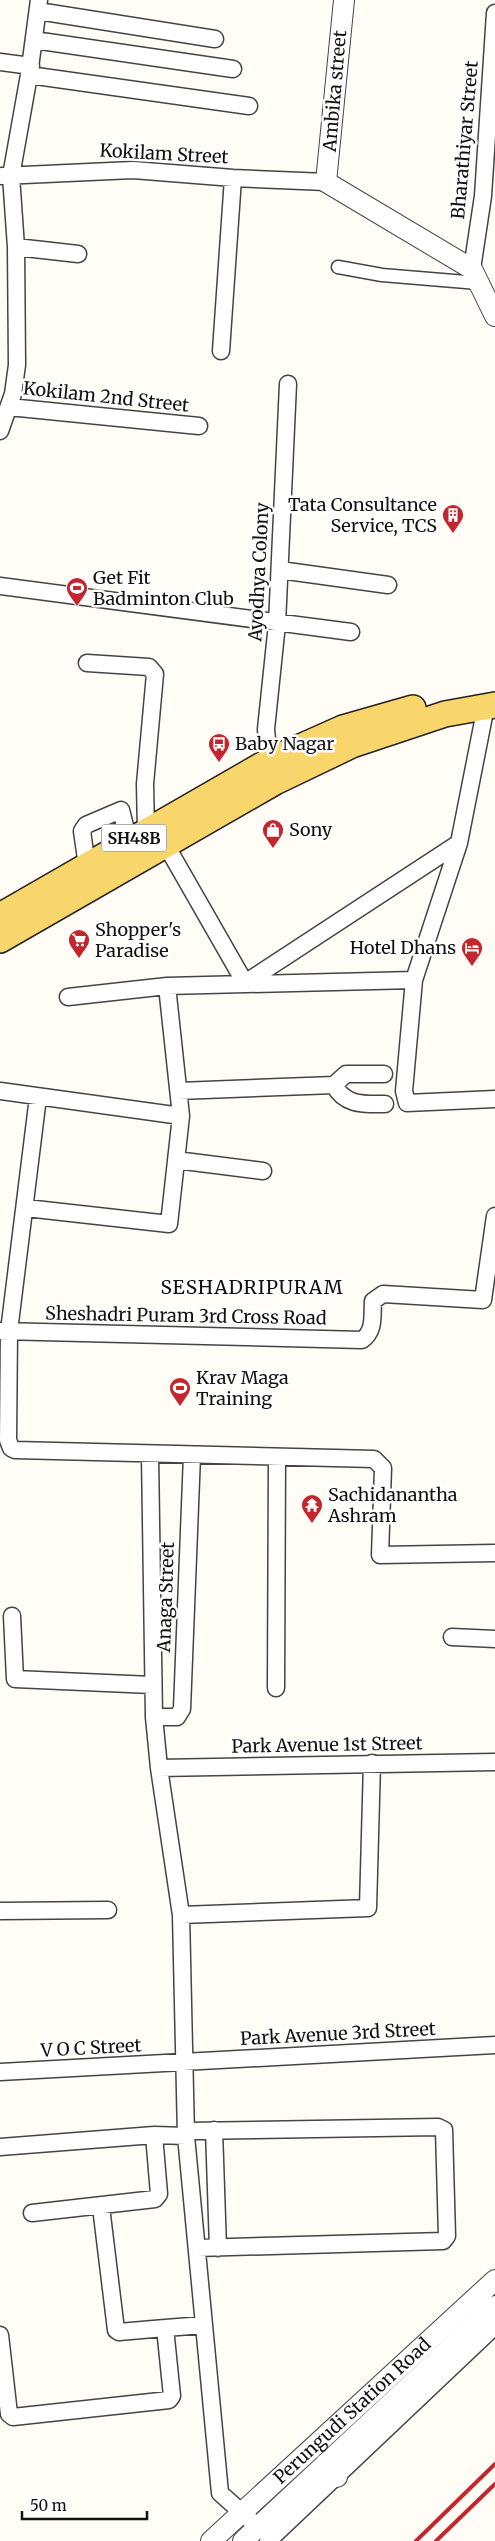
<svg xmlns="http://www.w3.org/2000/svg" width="495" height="2541" font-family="Merriweather,serif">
	<rect width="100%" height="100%" fill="#fffdf5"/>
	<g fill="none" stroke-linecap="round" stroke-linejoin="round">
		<!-- pedestrian casing -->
		<g stroke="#444" stroke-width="15">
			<path id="pedestrian" d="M338,267l44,8 96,8"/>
		</g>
		<!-- minor casing -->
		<g stroke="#444" stroke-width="19">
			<path id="minor" d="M38,11l177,28
				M34,40l199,29
				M0,62l31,4
				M29,75l220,31
				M2,176l131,-6 100,8 93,4
				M16,247l62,7
				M472,269l11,-73 12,-183
				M221,351l12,-173
				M9,407l190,19
				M0,431l13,-37 4,-29 -1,-118 -5,-71 18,-101 10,-75
				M280,570l108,15
				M0,586l351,46
				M87,663l62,4 6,7 -10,110 1,48
				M269,761l-3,-32 11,-105 11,-240
				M166,845l79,138 214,-140
				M87,866l-5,-35 4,-6 35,-15 8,32
				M414,980l-10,111 3,12 88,-4
				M68,997l99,-11 247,-6 45,-137 27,-137
				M334,1085c11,21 30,19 51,19
				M0,1091l181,25
				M179,1091l155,-6 12,-11h38
				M38,1097l-29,234 -1,109 3,8 4,2 359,9 9,9 -3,87 115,-2
				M176,1160l87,11
				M26,1208l143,16 12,-108 -14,-130
				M0,1331l362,9c13,-9 10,-24 11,-39l10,-7 100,6 12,-84
				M150,1455l4,262 5,51 22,147 5,221 34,357 38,34
				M12,1616l3,63 137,6
				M452,1637l43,2
				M276,1688l1,-231
				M154,1717h23l5,-8 10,-254
				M159,1768l336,-6
				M0,1911l108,-1
				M181,1915l187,-7 4,-145
				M0,2072l495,-27
				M214,2130l4,118
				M186,2131l252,-4 6,3 3,106 -4,5 -246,7
				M0,2147l154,-12 32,1
				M101,2207l15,123 3,2 46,-4
				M32,2213l123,-14 4,-5 -5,-59
				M0,2335l9,79 4,3 156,-17 3,-4 -7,-68 39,-3
				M268,2541l227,-215"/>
		</g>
		<!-- tertiary casing -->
		<g stroke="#444" stroke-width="22">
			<g id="tertiary">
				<path d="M344,0l-18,182 146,87 23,47"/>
				<path d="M325,2464l12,13"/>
				<path id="s1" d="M211,2541l284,-261"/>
				<path d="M243,2541l252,-235"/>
			</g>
		</g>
		<!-- primary casing -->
		<g stroke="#222" stroke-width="28">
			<path id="primary" d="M0,916l269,-155 74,-33 70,-20
				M0,940l275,-158 77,-37 93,-31 50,-9"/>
		</g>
		<!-- pedestrian -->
		<use href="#pedestrian" stroke="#fff" stroke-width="12"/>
		<!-- minor -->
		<use href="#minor" stroke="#fff" stroke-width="16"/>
		<!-- tertiary -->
		<use href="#tertiary" stroke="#fff" stroke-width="20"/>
		<!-- primary -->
		<use href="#primary" stroke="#f9d66b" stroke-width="25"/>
		<!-- rail -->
		<path stroke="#c4262e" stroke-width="4" d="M416,2541l79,-77
			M436,2541l59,-57"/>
	</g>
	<!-- icons -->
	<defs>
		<g id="building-pin" transform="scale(1.125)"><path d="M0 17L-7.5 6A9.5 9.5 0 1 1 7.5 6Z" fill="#c4262e" stroke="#fff"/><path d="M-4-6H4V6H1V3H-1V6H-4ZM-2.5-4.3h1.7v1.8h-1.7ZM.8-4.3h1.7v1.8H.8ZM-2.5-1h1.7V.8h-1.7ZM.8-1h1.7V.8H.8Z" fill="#fff"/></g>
		<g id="stadium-pin" transform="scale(1.125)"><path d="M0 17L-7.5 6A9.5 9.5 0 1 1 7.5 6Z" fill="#c4262e" stroke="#fff"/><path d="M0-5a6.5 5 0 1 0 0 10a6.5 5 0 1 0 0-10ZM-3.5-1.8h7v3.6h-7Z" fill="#fff"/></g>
		<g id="bus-pin" transform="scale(1.125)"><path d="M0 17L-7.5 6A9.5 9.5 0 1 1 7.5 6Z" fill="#c4262e" stroke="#fff"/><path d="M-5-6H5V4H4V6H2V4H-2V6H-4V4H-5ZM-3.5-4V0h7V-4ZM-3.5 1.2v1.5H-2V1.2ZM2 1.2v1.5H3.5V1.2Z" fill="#fff"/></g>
		<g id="shop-pin" transform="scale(1.125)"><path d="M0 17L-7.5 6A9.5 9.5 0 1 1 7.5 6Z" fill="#c4262e" stroke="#fff"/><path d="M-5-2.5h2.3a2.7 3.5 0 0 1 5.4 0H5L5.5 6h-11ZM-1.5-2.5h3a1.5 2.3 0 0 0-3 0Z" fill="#fff"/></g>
		<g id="supermarket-pin" transform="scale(1.125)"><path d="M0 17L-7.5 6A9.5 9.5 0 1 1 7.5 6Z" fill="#c4262e" stroke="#fff"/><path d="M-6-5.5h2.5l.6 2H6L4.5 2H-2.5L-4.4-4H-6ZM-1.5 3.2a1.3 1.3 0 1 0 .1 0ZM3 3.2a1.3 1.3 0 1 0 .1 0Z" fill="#fff"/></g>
		<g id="hotel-pin" transform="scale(1.125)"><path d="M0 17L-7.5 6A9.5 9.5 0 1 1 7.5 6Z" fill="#c4262e" stroke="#fff"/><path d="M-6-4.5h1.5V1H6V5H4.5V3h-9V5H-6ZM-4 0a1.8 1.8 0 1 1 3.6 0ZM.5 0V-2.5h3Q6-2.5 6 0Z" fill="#fff"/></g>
		<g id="temple-pin" transform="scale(1.125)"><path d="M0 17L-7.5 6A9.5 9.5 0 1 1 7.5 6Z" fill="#c4262e" stroke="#fff"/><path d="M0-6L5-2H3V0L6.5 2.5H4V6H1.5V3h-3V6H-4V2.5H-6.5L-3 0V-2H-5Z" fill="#fff"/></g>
	</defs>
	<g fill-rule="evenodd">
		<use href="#building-pin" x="453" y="515"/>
		<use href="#stadium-pin" x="77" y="588"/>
		<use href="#bus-pin" x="219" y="744"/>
		<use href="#shop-pin" x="273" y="830"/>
		<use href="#supermarket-pin" x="79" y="940"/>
		<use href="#hotel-pin" x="472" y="948"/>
		<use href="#stadium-pin" x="180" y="1388"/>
		<use href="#temple-pin" x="312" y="1505"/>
	</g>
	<g text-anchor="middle" stroke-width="5" stroke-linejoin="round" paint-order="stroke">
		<!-- shield labels -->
		<rect fill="#fff" stroke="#585858" stroke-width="1" x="101.5" y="824.5" width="65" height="27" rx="4"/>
		<g font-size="16" font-weight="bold" fill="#111">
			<text x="134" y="844">SH48B</text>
		</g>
		<!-- street labels -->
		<g font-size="18" fill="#111" stroke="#fff">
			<text transform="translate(335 91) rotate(-85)" y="6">Ambika street</text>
			<text transform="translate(465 140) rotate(-85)" y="6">Bharathiyar Street</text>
			<text transform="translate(164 154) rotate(3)" y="6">Kokilam Street</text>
			<text transform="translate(106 397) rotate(6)" y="6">Kokilam 2nd Street</text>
			<text transform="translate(259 572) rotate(-87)" y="6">Ayodhya Colony</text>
			<text transform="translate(186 1316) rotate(1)" y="6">Sheshadri Puram 3rd Cross Road</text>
			<text transform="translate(166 1597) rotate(-88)" y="6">Anaga Street</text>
			<text transform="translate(327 1745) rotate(-1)" y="6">Park Avenue 1st Street</text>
			<text transform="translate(338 2034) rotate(-3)" y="6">Park Avenue 3rd Street</text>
			<text transform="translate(91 2048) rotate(-3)" y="6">V O C Street</text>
			<text dy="6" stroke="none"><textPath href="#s1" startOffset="192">Perungudi Station Road</textPath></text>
		</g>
		<!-- poi labels -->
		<g font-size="18" fill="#111" stroke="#fff" text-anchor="start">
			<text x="437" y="511" text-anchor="end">Tata Consultance<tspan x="437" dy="21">Service, TCS</tspan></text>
			<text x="93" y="584">Get Fit<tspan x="93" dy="21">Badminton Club</tspan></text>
			<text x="235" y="750">Baby Nagar</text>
			<text x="289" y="836">Sony</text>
			<text x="95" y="936">Shopper's<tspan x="95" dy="21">Paradise</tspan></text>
			<text x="456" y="954" text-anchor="end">Hotel Dhans</text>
			<text x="196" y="1384">Krav Maga<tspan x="196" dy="21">Training</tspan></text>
			<text x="328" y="1501">Sachidanantha<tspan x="328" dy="21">Ashram</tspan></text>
		</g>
		<!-- neighbourhood labels -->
		<g font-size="19" letter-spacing="1" fill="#111" stroke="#fff">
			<text x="252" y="1294">SESHADRIPURAM</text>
		</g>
	</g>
	<!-- scale -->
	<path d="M22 2511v8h125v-8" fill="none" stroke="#111111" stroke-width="2.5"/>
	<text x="30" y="2511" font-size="15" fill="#111111" stroke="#ffffff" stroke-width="4" paint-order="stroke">50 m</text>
</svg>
